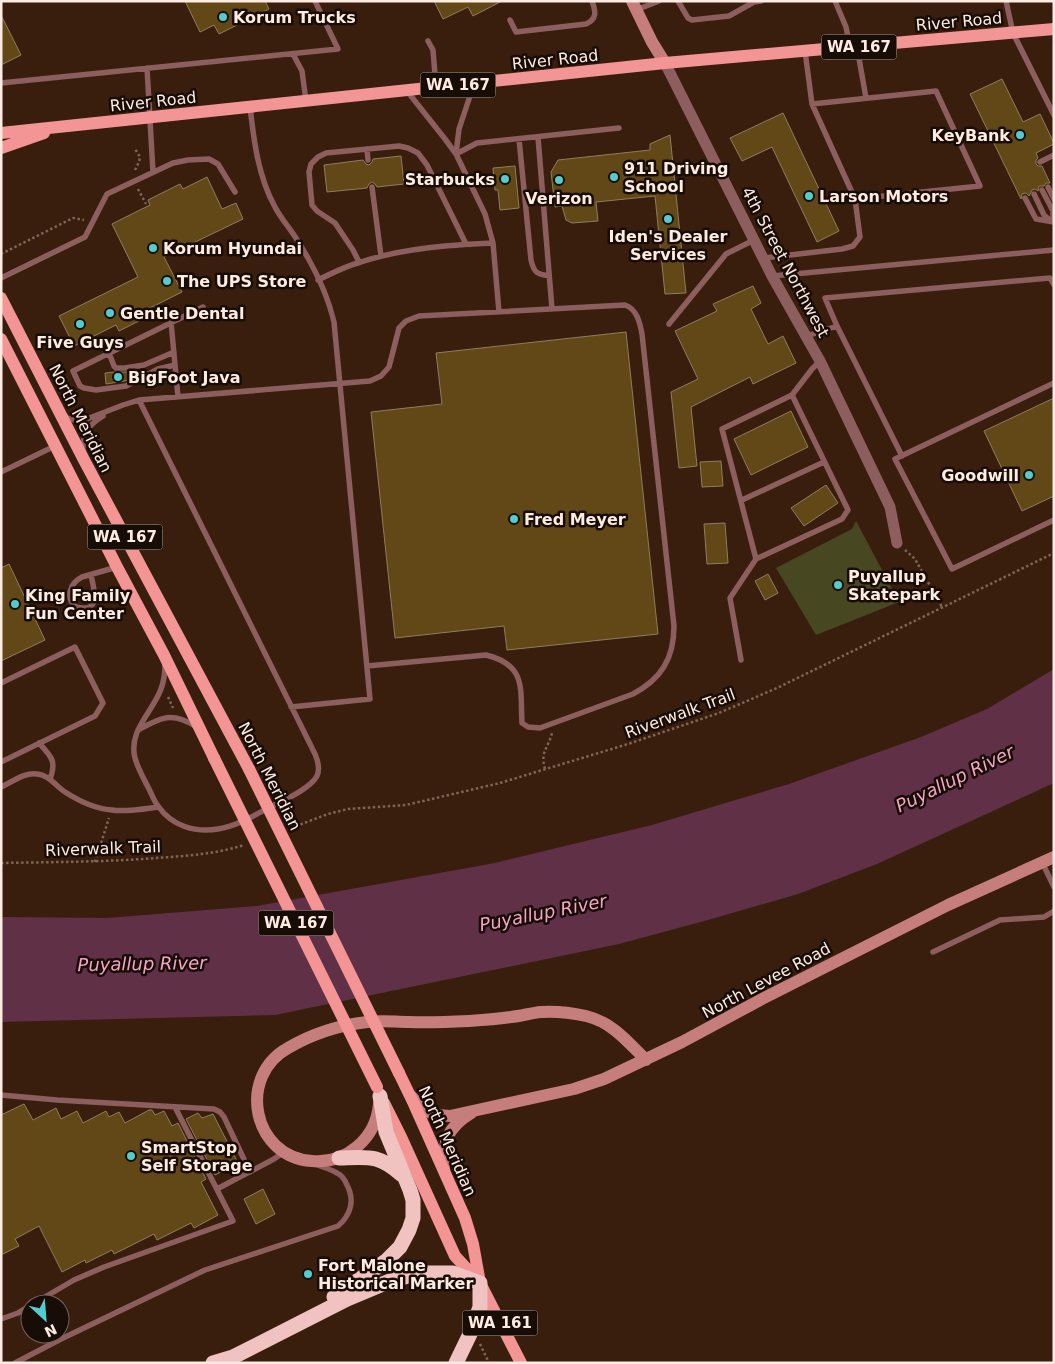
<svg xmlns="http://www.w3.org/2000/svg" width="1055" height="1364" font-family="'DejaVu Sans',sans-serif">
	<rect width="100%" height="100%" fill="#391e0e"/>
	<!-- green -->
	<path fill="#474821" d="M856,521l43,81 -83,33 -40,-67 76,-39z"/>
	<!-- water -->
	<path fill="#5f3046" d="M1054,669v114l-177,81 -79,30 -90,26 -89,24 -344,71 -274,7v-105l106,1 150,-12 238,-43 157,-38 137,-41 132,-47 66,-28z"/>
	<!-- building -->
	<path fill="#624817" stroke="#8f7d5e" d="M185,1h80l4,8 -50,25 -5,-9 -14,7z
		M434,1h68l-29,15 -5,-9 -25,12z
		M1,15l20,40 -20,10z
		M1002,79l21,43 17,-8 14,29v1l-18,9 2,5 -2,2v4l2,2h4l8,17h-4l-2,3h-5l-1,5 -3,-2 -3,1 -3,6 -3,-3 -4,1 -1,5 -51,-105z
		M783,113l56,118 -22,11 -45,-95 -30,14 -12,-23z
		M670,135l16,158 -21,1 -10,-98 -59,6 2,19 -26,2 -6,-3 -4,-14 -7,1 -4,-35 7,-12 92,-10v-6z
		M401,156l3,28 -27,3 -2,-3 -3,-2 -3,2 -2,4 -40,4 -3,-27 39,-5 3,4 3,1 3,-3 1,-3z
		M515,166l4,42 -19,2 -2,-20h-3l-2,-22z
		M207,177l15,32 14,-6 7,16 -79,38 18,35 -40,20 3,6 -26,13 -3,-6 -42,21 -15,-30 79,-39 -26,-53 38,-19 -2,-5 32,-16 3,5z
		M753,286l8,17 -10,6 17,35 15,-8 13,27 -43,21 -3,-7 -59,30 6,59 -18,2 -8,-76 27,-13 -23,-48 42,-20 -4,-7z
		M626,332l32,302 -151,16 -3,-24 -109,12 -24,-226 71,-8 -6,-51z
		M115,372h14l1,7 -5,2 -19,3 -1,-11z
		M1054,398v98l-32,15 -38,-80z
		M791,411l17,36 -57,28 -17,-36z
		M721,461l2,25 -21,1 -2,-25z
		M826,485l12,18 -34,23 -13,-18z
		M725,523l3,40 -21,1 -3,-40z
		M9,564l36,76 -44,21v-93z
		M768,574l10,19 -13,7 -10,-19z
		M24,1104l9,16 23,-12 5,11 16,-8 6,12 23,-12 3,6 10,-5 6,11 24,-13h3l3,5 9,-4 8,15 6,-3 28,56 -5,3 17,33 -24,13 -3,-5 -34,17 -3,-6 -40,20 -2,-4 -26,13 -1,-3 -23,12 -23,-46 -24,13 4,7 -18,9v-140z
		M198,1113l4,5 11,-4 25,49 -23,12 -29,-56z
		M263,1189l12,25 -19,10 -12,-25z"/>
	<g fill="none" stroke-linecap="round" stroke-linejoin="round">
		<!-- path -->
		<path stroke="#7d6557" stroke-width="2.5" stroke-dasharray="2.5 2.5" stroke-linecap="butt" d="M135,170l4,-8 1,-5 -5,-8
			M138,189l8,15
			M1,254l72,-36 11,2
			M905,550l10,9 27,48
			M168,697l5,11
			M545,769c-5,-18 3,-20 7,-36
			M291,828l37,-14 20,-5 58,-4 94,-22 128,-39 91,-31 58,-25 277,-135
			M95,862l14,-44
			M1,863c52,-1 103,-1 155,-5 29,-2 60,-4 88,-13
			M480,1344l9,19"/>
		<!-- lane -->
		<path stroke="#8c5e5d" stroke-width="5.5" d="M678,1l10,17 4,2 37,-4 25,-14 7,-1
			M835,1l11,26 4,20
			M1006,1l7,32 41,82
			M636,10l23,-9
			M510,20l6,12 70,-8c11,-5 10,-12 6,-23
			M428,41l5,9 3,37
			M857,47l9,51
			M293,54l9,17 4,30
			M147,68l6,104
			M1,83l337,-34 -23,-48
			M407,91l38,48 11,15 29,60 8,29 6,69
			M812,104l124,-13 44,95 -125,13
			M250,107c4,34 8,69 25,100 5,10 13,19 19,28 17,26 33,57 40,87l36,377 -79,8
			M538,137l14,172
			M519,139l12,121c3,13 6,14 18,16
			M367,149l1,11
			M456,154l21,-11 142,-15
			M456,154l3,-25 15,-45
			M1040,162l14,-7
			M372,187l9,69
			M1048,187l6,12
			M1042,190l11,21v11
			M1034,194l10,21 7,6
			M1025,198l11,21 18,3
			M764,258l78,-9 11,-3 7,-9 -5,-38 -43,-95 -7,-53
			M359,262l-6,-12 -18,-27 -18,-12 -5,-6 -3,-33 2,-8 7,-7 8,-4 73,-7 9,2 10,5 9,12 39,79
			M772,276l282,-26
			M1,278l84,-41 22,-43 66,-31 15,-3 21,-1 9,5 17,28
			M318,280c14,-7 28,-14 43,-18 43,-14 88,-17 132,-19
			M171,322l7,75
			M669,324l57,-70 28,-14
			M807,336l30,-10
			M109,353l5,13 2,2h9l19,-3 30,-13
			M175,365l-17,4 -32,17 -30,4 -12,-2 -4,-2 -7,-15 130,-64
			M1054,383l-159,76 57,110 102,-49
			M792,395l56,115 -6,9 -86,40 -34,-130 70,-34 20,-26 8,-8
			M139,400l176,354c3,7 5,15 2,22 -7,13 -34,25 -47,31 -17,9 -33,19 -52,22 -23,4 -46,-3 -60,-23 -4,-5 -6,-11 -9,-17 -5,-10 -11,-20 -14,-31 -7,-27 17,-45 26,-69 3,-8 4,-16 4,-25
			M64,415l3,3 11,3 9,-2 36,-14 16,-5 231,-19 11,-5 8,-9 10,-39 7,-7 13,-5 206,-11c12,4 15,18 17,29l32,292c0,33 -13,53 -41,68l-93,34 -12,-1 -6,-4c-2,-34 5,-58 -36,-68l-119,11
			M83,450c-1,-18 6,-25 20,-34
			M902,456l-65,-130 -12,-28 225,-20 4,7
			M1,472l54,-26
			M742,500l82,-38
			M91,575c3,14 11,39 -15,32 -11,-9 -6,-24 6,-30l35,-10
			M741,660l-11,-62 26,-39
			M1,683l74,-36 28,56 -8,13 -94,46
			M138,730c22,-12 33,-19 57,-4
			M39,743c12,13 18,18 11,36
			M1,787c11,-5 24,-15 36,-13 12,1 19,12 28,18 14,9 31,17 47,18 15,2 31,-1 46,-3
			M1042,862l12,25
			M933,952l67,-32 44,-3 10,-6
			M1,1095l56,5 157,9 6,3 4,5 26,55
			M217,1189l57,-30 10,-7
			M33,1304l41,-24 30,-13 129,-46 -58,-114
			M1,1319l17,-6 12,-7
			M15,1363l46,-24 144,-69 133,-44c13,-11 17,-26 9,-41 -2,-5 -5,-10 -10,-12 -7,-4 -15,-6 -22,-9"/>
		<!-- street -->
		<path stroke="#8c5e5d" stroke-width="11" d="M665,63l107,213 48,85 70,146 7,36"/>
		<!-- secondary -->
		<path stroke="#c67e7c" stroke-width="12" d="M632,1l20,41 13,21
			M412,1097c11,15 20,18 38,19l124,-27 30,-10 78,-37 80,-43 186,-94 106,-48
			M379,1104c-3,34 -32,60 -67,57 -60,-4 -75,-85 -24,-113 24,-14 52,-23 79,-26 14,-2 28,0 42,0 20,1 40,0 60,-1 14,-1 28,-2 42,-4 10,-1 20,-4 30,-5 14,-1 31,1 45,4 26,6 42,26 60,44
			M444,1170c-1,-27 2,-42 27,-57"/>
		<!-- primary -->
		<path stroke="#f39594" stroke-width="12" d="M1,133l664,-70 389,-34
			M1,148l43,-15
			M1,298l83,162 165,309
			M1,339l116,228 47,88 50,103
			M399,1073l15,31 51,114 8,26 7,39
			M384,1103l17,34 54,119 25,27 41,80"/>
		<!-- highway -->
		<path stroke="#f0c2c0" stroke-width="15" d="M339,1158c30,-1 40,-4 63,17
			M334,1297l52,-36 14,-14 9,-17 4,-12v-18l-3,-10 -24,-58 -6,-36
			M213,1363l20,-6 114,-58 43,-18 29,-8h34l27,10v24l-10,27 -14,29"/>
		<!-- primary-bridge -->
		<path stroke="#f39594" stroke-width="12" d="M214,758l163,329
			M249,769l150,304"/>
	</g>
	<!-- markers -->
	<g fill="#52ccd0" stroke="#170c06" stroke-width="2">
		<circle cx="223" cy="17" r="5"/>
		<circle cx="1020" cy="135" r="5"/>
		<circle cx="614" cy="177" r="5"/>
		<circle cx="505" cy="179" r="5"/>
		<circle cx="559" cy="180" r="5"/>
		<circle cx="809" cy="196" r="5"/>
		<circle cx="668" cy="219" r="5"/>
		<circle cx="153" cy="248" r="5"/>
		<circle cx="167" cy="281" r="5"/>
		<circle cx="110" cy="313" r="5"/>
		<circle cx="80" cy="324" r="5"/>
		<circle cx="118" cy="377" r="5"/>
		<circle cx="1029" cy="475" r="5"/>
		<circle cx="514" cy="519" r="5"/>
		<circle cx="838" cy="585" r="5"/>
		<circle cx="15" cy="604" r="5"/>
		<circle cx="131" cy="1156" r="5"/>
		<circle cx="308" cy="1274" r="5"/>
	</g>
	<g text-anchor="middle" stroke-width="5" stroke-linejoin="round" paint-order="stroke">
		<!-- shield labels -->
		<g fill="#170c06" stroke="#b9a89f" stroke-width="1">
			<rect x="821.5" y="34.5" width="75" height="25" rx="4"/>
			<rect x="420.5" y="72.5" width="75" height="25" rx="4"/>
			<rect x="87.5" y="524.5" width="75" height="25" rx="4"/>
			<rect x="258.5" y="910.5" width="75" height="25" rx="4"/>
			<rect x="462.5" y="1310.5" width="75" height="25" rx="4"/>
		</g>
		<g font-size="15" font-weight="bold" fill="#feebe1">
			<text x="859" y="52">WA 167</text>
			<text x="458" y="90">WA 167</text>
			<text x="125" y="542">WA 167</text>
			<text x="296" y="928">WA 167</text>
			<text x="500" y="1328">WA 161</text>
		</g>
		<!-- poi labels -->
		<g font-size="16" font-weight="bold" fill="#feebe1" stroke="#170c06" text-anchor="start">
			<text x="233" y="23">Korum Trucks</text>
			<text x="1010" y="141" text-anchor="end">KeyBank</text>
			<text x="624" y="174">911 Driving<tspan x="624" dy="18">School</tspan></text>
			<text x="495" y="185" text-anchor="end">Starbucks</text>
			<text x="819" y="202">Larson Motors</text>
			<text x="559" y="204" text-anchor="middle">Verizon</text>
			<text x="668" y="242" text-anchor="middle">Iden's Dealer<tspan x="668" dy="18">Services</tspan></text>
			<text x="163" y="254">Korum Hyundai</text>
			<text x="177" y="287">The UPS Store</text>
			<text x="120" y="319">Gentle Dental</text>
			<text x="80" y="348" text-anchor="middle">Five Guys</text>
			<text x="128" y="383">BigFoot Java</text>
			<text x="1019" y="481" text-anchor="end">Goodwill</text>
			<text x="524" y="525">Fred Meyer</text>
			<text x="848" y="582">Puyallup<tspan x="848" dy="18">Skatepark</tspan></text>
			<text x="25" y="601">King Family<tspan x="25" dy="18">Fun Center</tspan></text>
			<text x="141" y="1153">SmartStop<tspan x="141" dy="18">Self Storage</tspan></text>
			<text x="318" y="1271">Fort Malone<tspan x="318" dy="18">Historical Marker</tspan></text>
		</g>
		<!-- street labels -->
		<g font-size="16" fill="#feebe1" stroke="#170c06">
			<text transform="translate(959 21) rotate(-5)" y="6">River Road</text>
			<text transform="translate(555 59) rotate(-6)" y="6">River Road</text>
			<text transform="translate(153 101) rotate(-6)" y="6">River Road</text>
			<text transform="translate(786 262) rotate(62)" y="6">4th Street Northwest</text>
			<text transform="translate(81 418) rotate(63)" y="6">North Meridian</text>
			<text transform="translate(680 713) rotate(-20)" y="6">Riverwalk Trail</text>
			<text transform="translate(270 776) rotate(63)" y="6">North Meridian</text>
			<text transform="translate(103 848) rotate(-2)" y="6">Riverwalk Trail</text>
			<text transform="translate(766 980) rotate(-28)" y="6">North Levee Road</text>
			<text transform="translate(448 1141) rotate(66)" y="6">North Meridian</text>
		</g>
		<!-- water labels -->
		<g font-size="18" font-style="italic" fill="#f3a4c7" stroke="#170c06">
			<text transform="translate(955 779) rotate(-26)" y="6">Puyallup River</text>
			<text transform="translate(543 913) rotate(-11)" y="6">Puyallup River</text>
			<text transform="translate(142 964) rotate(-1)" y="6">Puyallup River</text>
		</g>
	</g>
	<!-- border -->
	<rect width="1055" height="1364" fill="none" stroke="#feebe1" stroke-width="5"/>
	<!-- north arrow -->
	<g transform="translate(45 1319) rotate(154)"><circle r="24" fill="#170c06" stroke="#73655e"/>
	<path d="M0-4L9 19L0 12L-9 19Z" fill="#52ccd0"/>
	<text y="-8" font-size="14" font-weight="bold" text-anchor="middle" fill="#feebe1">N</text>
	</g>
</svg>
